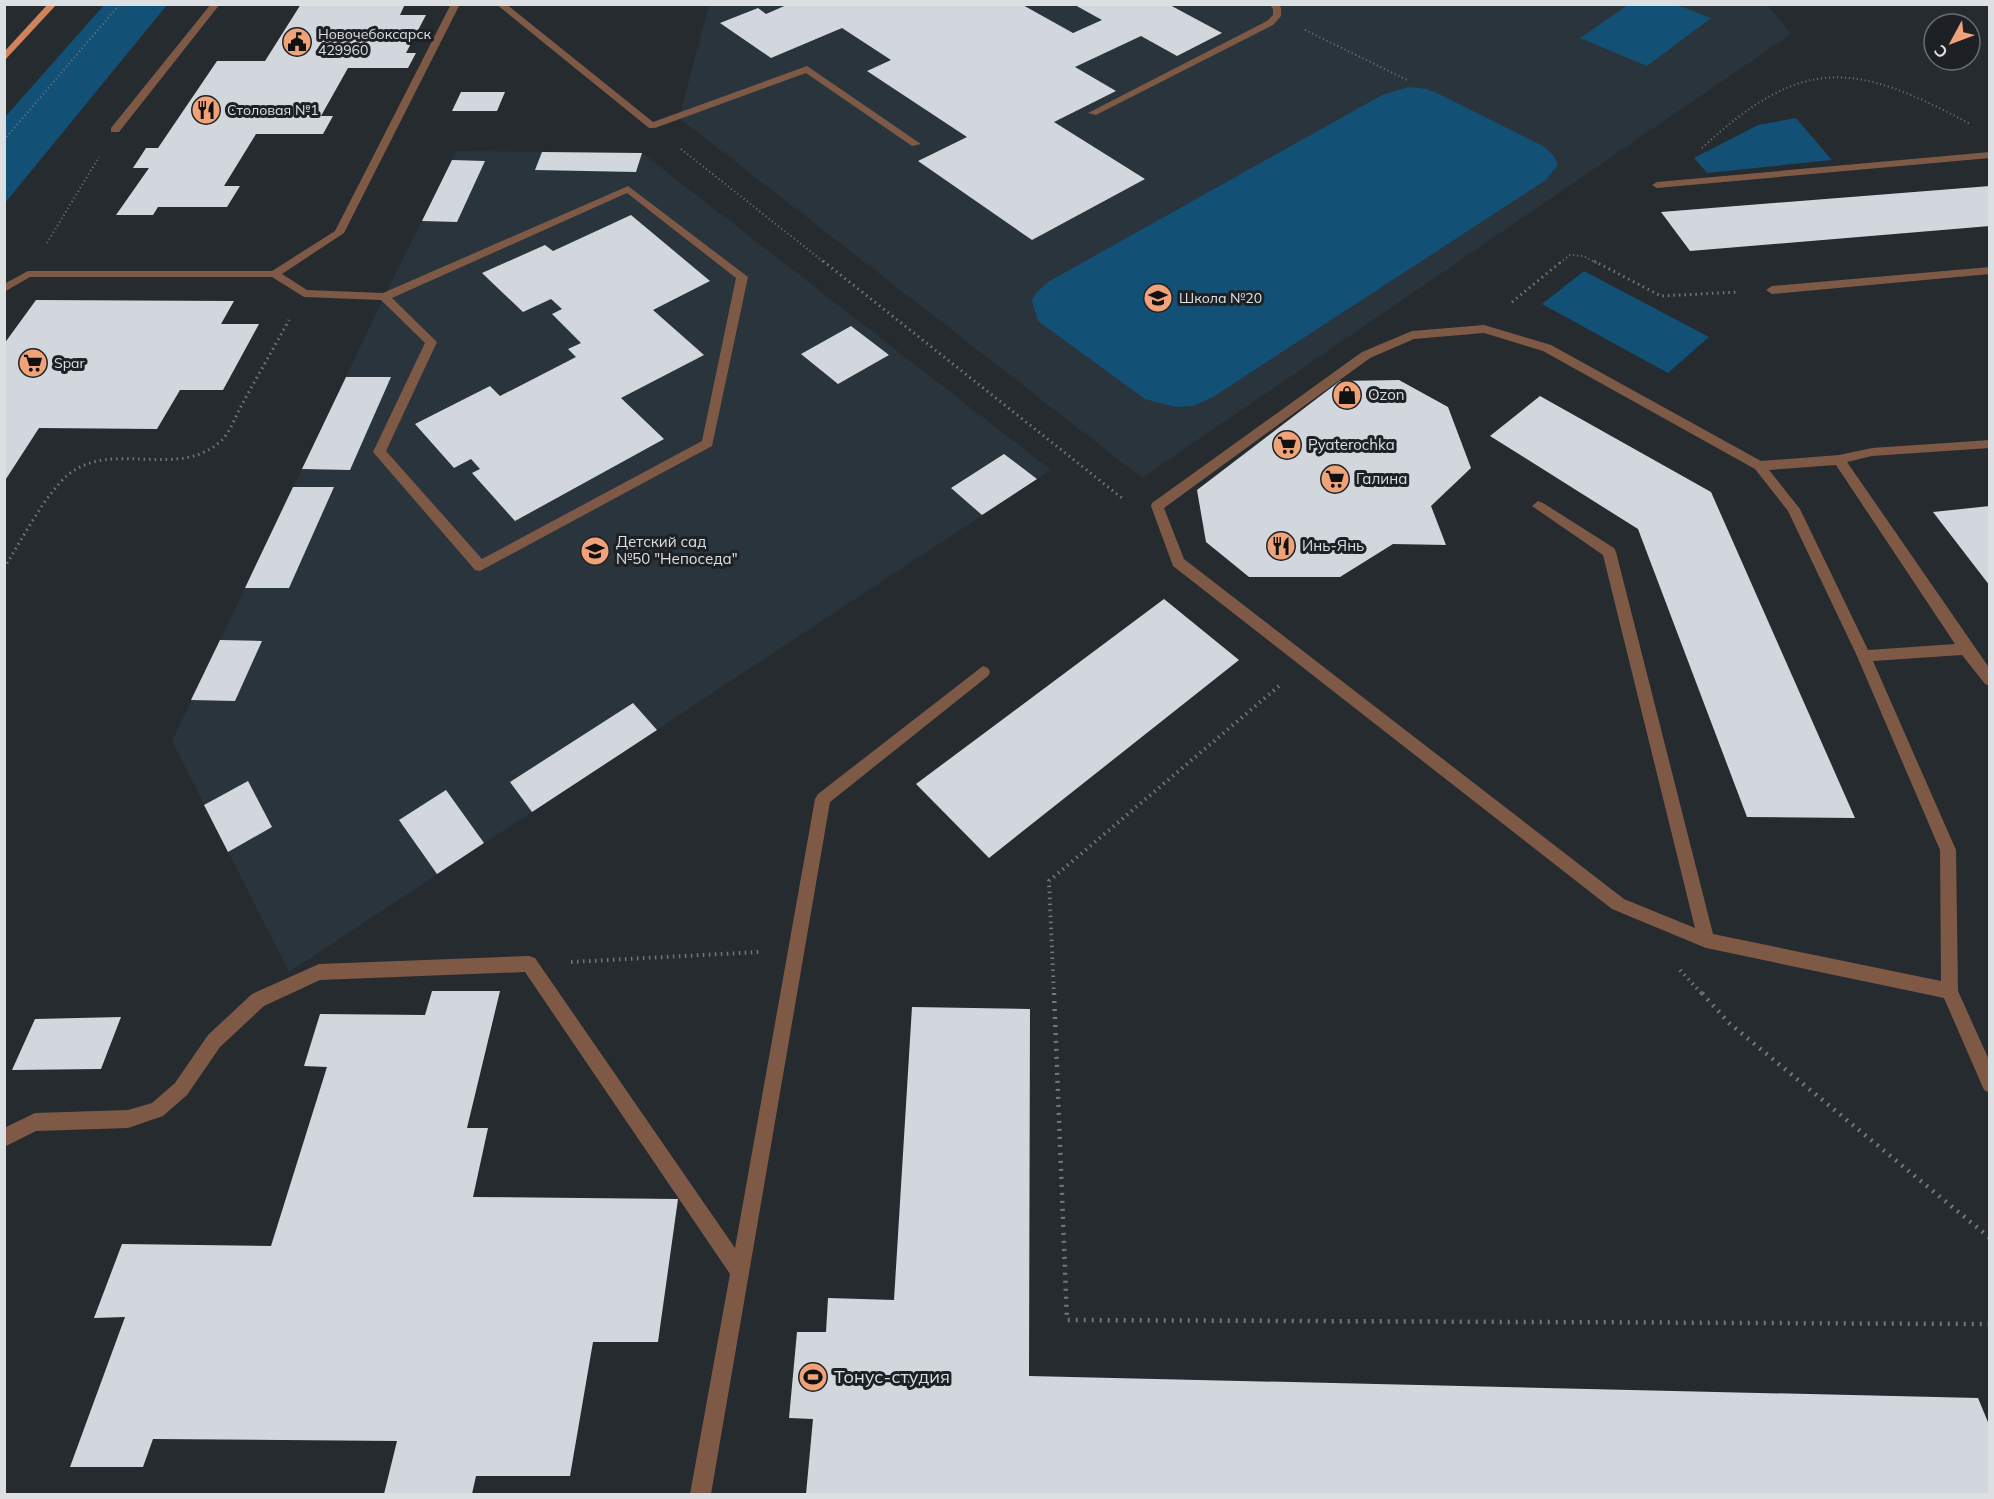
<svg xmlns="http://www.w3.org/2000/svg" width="1994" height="1499" font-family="Mulish,sans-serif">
	<rect width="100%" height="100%" fill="#262b2f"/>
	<!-- built -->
	<path fill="#2a343c" d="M1767,4l24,30 -649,444 -463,-360 30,-113z
		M457,151l185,2 409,317 -762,502 -117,-231 212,-444z"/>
	<!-- green -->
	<path fill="#125075" d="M105,4l62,1 -162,198v-86z
		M1628,5h49l34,13 -64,48 -67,-28z
		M1409,87l18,2 12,5 104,52 10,9 5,9 -12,16 -333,217 -20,9 -18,1 -30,-8 -107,-78 -6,-20 4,-8 12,-11 334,-187z
		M1796,118l36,42 -125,13 -13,-15 64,-33z
		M1584,271l125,66 -41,36 -126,-69z"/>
	<!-- building -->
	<path fill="#d1d7dc" d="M301,4h104l-5,11h26l-20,38h10l-8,15h-60l-27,48h12l-10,18h-67l-32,52h16l-13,21h-69l-5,8h-37l33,-47h-16l13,-20h12l59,-87h48z
		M789,4h232l52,29 29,-13 -29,-16h95l54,29 -45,23 -36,-20 -66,31 41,24 -62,31 91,57 -113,61 -114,-79 49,-24 -100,-66 24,-11 -49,-32 -71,30 -51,-35 38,-15 8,6z
		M461,92h44l-8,19h-45z
		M542,152l100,1 -6,19 -101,-2z
		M452,160l33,1 -28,61 -35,-1z
		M1990,186v40l-300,25 -29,-39z
		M631,215l79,66 -57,29 51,45 -83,43 43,41 -149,82 -43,-48 8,-4 -9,-10 -17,9 -39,-44 75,-38 10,10 76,-39 -8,-8 13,-6 -29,-29 10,-5 -11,-10 -28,13 -41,-39 63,-28 8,6z
		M36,300l198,1 -13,23h38l-36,66h-43l-23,39 -118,-1 -35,54v-138z
		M851,326l38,29 -51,29 -37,-30z
		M346,377h45l-41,93 -48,-1z
		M1399,380l49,27 23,61 -40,38 15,39 -53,-1 -53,33h-91l-43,-35 -9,-52 143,-109z
		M1540,396l171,96 144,326 -108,-1 -109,-288 -148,-93z
		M1004,454l33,25 -55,36 -31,-27z
		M293,487h41l-45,101h-44z
		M1990,506v80l-57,-74z
		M1164,599l75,61 -250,198 -73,-74z
		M220,640l42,1 -27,60 -44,-1z
		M633,703l24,27 -125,82 -22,-30z
		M248,781l24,46 -44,25 -24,-47z
		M446,790l38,53 -47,31 -38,-54z
		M432,991h68l-33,137h21l-15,69 205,2 -20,143h-65l-23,134h-94l-4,18h-88l13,-53 -244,-2 -10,28h-73l55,-150 -31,1 28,-74 149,2 56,-179 -23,-1 16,-52 105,1z
		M912,1007l118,2 -1,367 949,22 12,29v67h-1184l7,-75 -24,-1 8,-86h29l2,-34 66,2z
		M121,1017l-20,52 -89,1 23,-51z"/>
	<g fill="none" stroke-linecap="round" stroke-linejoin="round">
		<!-- path-far3 -->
		<path stroke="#73777b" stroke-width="2" stroke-dasharray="1 3" stroke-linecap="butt" d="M1305,30l102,50
			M4,140l116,-136
			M1702,148c101,-94 153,-86 268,-24
			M681,149l144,114
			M47,243l52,-86
			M1560,263l10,-8 13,1 14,7"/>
		<!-- path-far2 -->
		<path stroke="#73777b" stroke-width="3" stroke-dasharray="1.5 4" stroke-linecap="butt" d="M823,261l299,237
			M1594,261l67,35 77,-4
			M1512,302l50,-41
			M4,568c18,-28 41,-74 65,-94 45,-35 110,7 153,-34 8,-8 13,-22 18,-32 16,-29 33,-59 49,-88"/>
		<!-- path-far1 -->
		<path stroke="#73777b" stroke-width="4" stroke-dasharray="1.5 4.5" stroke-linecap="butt" d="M571,962l188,-10
			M1680,970l23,25
			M1054,995l-5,-114 230,-195"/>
		<!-- path -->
		<path stroke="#73777b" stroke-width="4.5" stroke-dasharray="2 6" stroke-linecap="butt" d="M1054,993l13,327 923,4
			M1702,993l27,30 261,215"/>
		<!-- minor -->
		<path fill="#7e5945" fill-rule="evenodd" d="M211,4h9l-101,128h-8v-4z
			M451,4h9l-116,229 -62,41 25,16 76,3 245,-107 120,91 -36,169 -232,125 -5,-1 -102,-118 52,-109 -44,-43 -77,-3 -32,-20h-242l-26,15v-8l24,-13h244l63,-40zM627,193l109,85 -34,163 -220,118 -96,-108 51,-109 -45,-44z
			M496,4h10l147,118 154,-56 114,78 -9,2 -106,-73 -151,55h-6z
			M1269,4h10l2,4v8l-8,9 -177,90 -8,-2 179,-92 6,-6v-6z
			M1990,152v6l-333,30 -5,-3 5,-3z
			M1990,267v7l-218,20 -6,-4 6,-4z
			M1484,325l67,20 210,116 78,-6 33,-7 118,-8v8l-118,8 -25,6 143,207v17l-5,-2 -23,-29 -89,6 83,189 2,141 32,71v31l-6,-3 -40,-92 -238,-50 -94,-39 -439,-343 -22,-60 1,-3 210,-151 50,-21zM1484,333l59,18 212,118 33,42 69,145 83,194 1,131 -228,-47 -97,-382 -2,-4 -71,-45 -5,-2 -6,5 71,49 92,373 -71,-29 -440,-340 -20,-51 206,-150 44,-19zM1836,465l119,179 -87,6 -68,-141 -31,-39z
			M983,666l5,2 2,4 -2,4 -158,126 -119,692h-21l40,-220 -205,-302 -205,8 -56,26 -44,41 -33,48 -24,21 -35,12 -92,3 -32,16v-19l31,-15 93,-3 24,-7 23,-20 33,-48 44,-41 67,-30 210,-8 6,2 200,290 80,-449 3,-5z"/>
		<!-- major -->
		<path fill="#d0845b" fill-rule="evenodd" d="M48,4h9l-53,57v-9z"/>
	</g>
	<!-- icons -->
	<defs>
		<g id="civic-disc" transform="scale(1.5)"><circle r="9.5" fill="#f0a278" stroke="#1d2125"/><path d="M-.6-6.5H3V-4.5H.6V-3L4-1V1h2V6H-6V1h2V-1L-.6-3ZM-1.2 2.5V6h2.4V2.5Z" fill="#111"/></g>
		<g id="restaurant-disc" transform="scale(1.5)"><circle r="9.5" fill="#f0a278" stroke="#1d2125"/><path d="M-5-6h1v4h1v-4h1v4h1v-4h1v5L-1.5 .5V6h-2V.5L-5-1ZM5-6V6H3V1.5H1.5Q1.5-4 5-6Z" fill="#111"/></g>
		<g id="school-disc" transform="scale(1.5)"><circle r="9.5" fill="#f0a278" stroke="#1d2125"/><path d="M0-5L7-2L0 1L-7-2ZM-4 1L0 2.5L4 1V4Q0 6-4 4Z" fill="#111"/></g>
		<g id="supermarket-disc" transform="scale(1.5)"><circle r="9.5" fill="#f0a278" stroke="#1d2125"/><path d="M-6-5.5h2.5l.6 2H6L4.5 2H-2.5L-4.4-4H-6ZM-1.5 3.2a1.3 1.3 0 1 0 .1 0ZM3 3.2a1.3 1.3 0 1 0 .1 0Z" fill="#111"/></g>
		<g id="shop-disc" transform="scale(1.5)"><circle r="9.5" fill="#f0a278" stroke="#1d2125"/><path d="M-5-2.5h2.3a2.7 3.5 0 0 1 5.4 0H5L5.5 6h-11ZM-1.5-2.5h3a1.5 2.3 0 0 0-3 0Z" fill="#111"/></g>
		<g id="stadium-disc" transform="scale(1.5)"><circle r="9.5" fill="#f0a278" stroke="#1d2125"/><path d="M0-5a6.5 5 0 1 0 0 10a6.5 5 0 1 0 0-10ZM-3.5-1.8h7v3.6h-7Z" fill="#111"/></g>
	</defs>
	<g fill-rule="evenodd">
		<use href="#civic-disc" x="297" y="42"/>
		<use href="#restaurant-disc" x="206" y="110"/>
		<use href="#school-disc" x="1158" y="298"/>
		<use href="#supermarket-disc" x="33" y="363"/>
		<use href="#shop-disc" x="1347" y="395"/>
		<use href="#supermarket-disc" x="1287" y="445"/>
		<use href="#supermarket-disc" x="1335" y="479"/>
		<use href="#restaurant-disc" x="1281" y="546"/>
		<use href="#school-disc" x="595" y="551"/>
		<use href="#stadium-disc" x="813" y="1377"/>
	</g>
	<g text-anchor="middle" stroke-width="6" stroke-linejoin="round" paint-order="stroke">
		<!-- far-poi labels -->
		<g font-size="14" fill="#dde0e2" stroke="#1d2125" text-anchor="start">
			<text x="318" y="39">Новочебоксарск<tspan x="318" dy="16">429960</tspan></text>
			<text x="227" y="115">Столовая №1</text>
			<text x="1179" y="303">Школа №20</text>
			<text x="54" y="368">Spar</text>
		</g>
		<!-- poi labels -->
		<g font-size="15" fill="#dde0e2" stroke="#1d2125" text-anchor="start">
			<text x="1368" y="400">Ozon</text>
			<text x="1308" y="450">Pyaterochka</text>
			<text x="1356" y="484">Галина</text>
			<text x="616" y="547">Детский сад<tspan x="616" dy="17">№50 "Непоседа"</tspan></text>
			<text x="1302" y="551">Инь-Янь</text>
		</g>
		<!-- near-poi labels -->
		<g font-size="18" fill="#dde0e2" stroke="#1d2125" text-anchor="start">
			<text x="834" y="1383">Тонус-студия</text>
		</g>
	</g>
	<!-- border -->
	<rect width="1994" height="1499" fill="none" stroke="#dde0e2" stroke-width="12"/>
	<!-- north arrow -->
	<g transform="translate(1952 42) rotate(229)"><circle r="28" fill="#1d2125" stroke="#6a6d71" stroke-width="1.5"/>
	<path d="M0-4.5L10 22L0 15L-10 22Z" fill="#f0a278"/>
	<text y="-9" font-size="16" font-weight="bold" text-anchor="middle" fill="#dde0e2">С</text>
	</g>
</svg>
